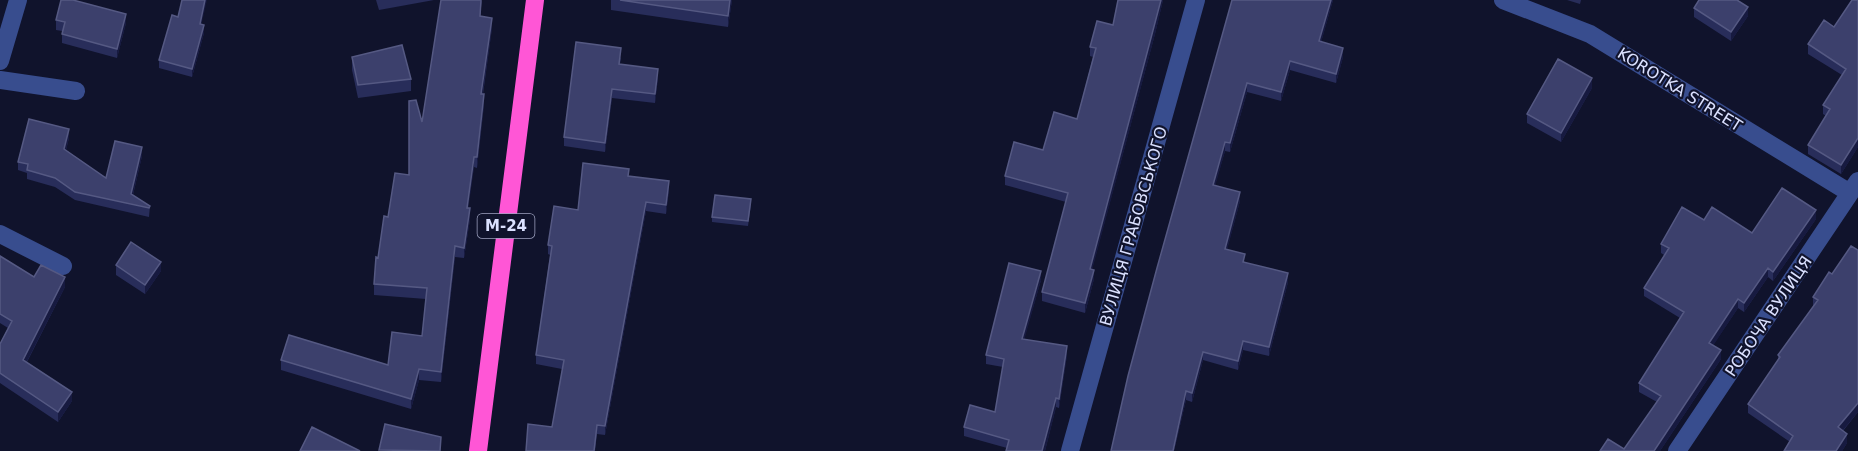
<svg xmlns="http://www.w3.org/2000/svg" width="1858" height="451" font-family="'DejaVu Sans',sans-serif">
	<rect width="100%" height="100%" fill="#10132c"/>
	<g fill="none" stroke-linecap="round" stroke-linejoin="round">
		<!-- minor -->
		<path stroke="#384d8e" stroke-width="18" d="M1503,0l87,34 260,159
			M0,61l18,-61
			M0,80l76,11
			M0,234l63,32
			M1070,451l126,-451
			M1677,451l181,-270"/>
		<!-- highway -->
		<path stroke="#ff56d6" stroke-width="18" d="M478,451l57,-451"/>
	</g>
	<!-- wall -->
	<path fill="#282d5a" d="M376,0h58l-55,10z
		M482,0l-2,16 12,12 -9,66 1,11 -7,63 -3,-1 -6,41 2,11 -6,39 -9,-1 -14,125 -22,-2 -8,29 -130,-39v-10l107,5 34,-29 4,-37 -52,-4v-11l4,-26 10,-41 21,-42 13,-53z
		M611,0h121l-4,27 -117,-17z
		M1118,0h45l-8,34 -63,235 2,10 -9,34 -43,-12v-9l24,-90 -61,-17v-9l38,-26 34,-31 16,-62 -3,-1v-9l23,-22z
		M1232,0h101l-12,42 22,15 -7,26 -46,-13 -9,31 -34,-9 -17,60 -5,-1 -10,34 25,16 -13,48 18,13 43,20 -19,74 -26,-6 -5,20 -35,-10 -11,42 -6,-2 -12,51h-63z
		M1567,0h14l-1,4z
		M1858,0v147l-17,27 -33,-20v-9l18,-29 -3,-2v-9l19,-30 -34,-21v-10l26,-17z
		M1694,8l54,8 -17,25 -37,-24z
		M56,20l70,3 -9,35 -55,-15v-12l-6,-1z
		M201,24l3,9 -12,44 -33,-9v-8z
		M352,57l59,22v12l-53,7 -6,-28z
		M621,57l-1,7 38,14 -3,25 -43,-5 -7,54 -41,-6v-9z
		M1592,88l-31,54 -34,-19v-9z
		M69,138l-3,12 40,28 36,-22 -9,39 17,11 -1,11 -74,-17 -20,-13 -28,-8v-6l-9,-3v-8z
		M629,176l40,14 -3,24 -20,-3 -41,224 -8,-1 -2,17h-69l26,-24 10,-58 -26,-5v-9l14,-100 -2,-1v-9l30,-35z
		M751,204l-3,22 -36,-4v-5z
		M1816,219l-43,62 -5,-4 -24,35 -6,-4 -25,37 8,14 -61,92h-60l24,-2 33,-47 -18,-10v-9l41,-65 -36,-22v-8l20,-33 -3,-2v-9l43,-24 48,13z
		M1858,250v162l-15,19 4,12 -5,8h-58l6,-9 -42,-29v-9l30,-44v-5l35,-48v-10l19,-23z
		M0,256l34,21 31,10 -38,75 45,39 -14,21 -58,-39v-39l8,-16 -8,-5z
		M116,265l45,6 -16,23 -29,-19z
		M1041,280l-17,59 43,16 -8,53 -3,-1 -11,44h-39l1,-3 -43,-12v-9l31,-15 8,-45 -17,-3v-9z"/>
	<!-- shaded-wall -->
	<path fill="#171a40" d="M205,0h2l-7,31v-7z
		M730,0h2l-4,27v-11z
		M1161,0h2l-8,34 -65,244v-9z
		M1331,0h2l-14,50v-9z
		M1748,7v9l-17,25v-9z
		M126,14v9l-9,35v-9z
		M492,18v10l-11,76v-10z
		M204,25v8l-12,44v-8z
		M1343,48v9l-7,26v-9z
		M1290,61v9l-9,31v-9z
		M658,69v9l-3,25v-9z
		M1592,78v10l-31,54v-9z
		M1247,83v9l-17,60v-9z
		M612,89v9l-7,54v-9z
		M484,94v11l-7,63v-11z
		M69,129v9l-5,20v-9z
		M1858,138v9l-17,27v-9z
		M1225,142v9l-12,43v-9z
		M142,147v9l-11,47v-9z
		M474,157v10l-7,51v-10z
		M669,181v9l-3,24v-9z
		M1240,192v9l-15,57v-9z
		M646,202v9l-41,224v-9z
		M470,208v11l-6,39v-10z
		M1816,210v9l-43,62v-9z
		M455,246v11l-14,125v-10z
		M161,262v9l-16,23v-9z
		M1768,268v9l-24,35v-9z
		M1094,270v9l-9,34v-10z
		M1041,271v9l-19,68v-9z
		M1288,273v9l-19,74v-9z
		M65,277v10l-42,82v-9z
		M1738,299v9l-29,44v-9z
		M1243,341v9l-5,20v-9z
		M1067,346v9l-8,53v-9z
		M1721,350v9l-61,92h-6z
		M1203,352v8l-11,42v-9z
		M419,369v11l-8,29v-10z
		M1186,391v9l-12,51h-1z
		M72,392v9l-14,21v-10z
		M1056,398v9l-11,44h-3z
		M1858,403v9l-20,24v-9z
		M1847,434v9l-5,8h-6z"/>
	<!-- building -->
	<path fill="#3c406c" stroke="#555983" stroke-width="1.5" d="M61,0h12l53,14 -9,35 -55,-15 3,-12 -9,-2z
		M182,0h23l-5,24 4,1 -12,44 -33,-9 13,-45 6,2z
		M441,0h40l-1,16 12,2 -11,76h3l-7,63h-3l-7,51h3l-6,40 -9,-2 -14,126 -22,-3 -8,30 -130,-39 8,-25 99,30 4,-33 30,4 5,-48 -53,-4 2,-27 2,1 6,-42 4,1 7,-44 14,2v-74l7,-1 6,22z
		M620,0h110l-2,16z
		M1118,0h43l-71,269 4,1 -9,33 -43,-11 26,-99 -63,-17 9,-34 29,8 11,-38 23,7 19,-71 -6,-1 7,-26 16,4z
		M1232,0h99l-12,41 24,7 -7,26 -46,-13 -9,31 -34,-9 -17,60 -5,-1 -12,43 27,7 -15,57 20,5 -2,8 45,11 -19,74 -26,-6 -5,20 -35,-9 -11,41 -6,-2 -13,60h-62l17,-75 29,-108z
		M1699,0h38l11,7 -17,25 -37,-24z
		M1852,0h6v138l-17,27 -33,-20 22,-36 -7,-4 23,-36 -38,-25 16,-24 10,7z
		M576,42l45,6 -2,16 39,5 -3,25 -43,-5 -7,54 -41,-6z
		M402,45l9,34 -53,6 -6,-28z
		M1558,59l34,19 -31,55 -34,-19z
		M29,119l40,10 -5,20 42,29 9,-37 27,6 -11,47 19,12 -1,2 -74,-16 -20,-14 -28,-8 1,-6 -10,-2z
		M583,163l46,6 -1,7 41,5 -3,24 -20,-3 -41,224 -8,-1 -3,26h-68l2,-27 24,3 12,-67 -28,-5 16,-109 -4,-1 6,-39 24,4z
		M1782,188l34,22 -43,62 -5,-4 -24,35 -6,-4 -29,44 12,7 -67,101h-54l8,-12 16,10 37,-53 -22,-13 45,-71 -40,-24 25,-40 -8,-4 21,-37 22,13 8,-13 40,26z
		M715,195l36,4 -3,22 -36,-4z
		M131,242l30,20 -16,23 -29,-20z
		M1851,246l7,4v153l-20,24 9,7 -11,17h-52l9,-15 -45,-32 32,-47 -2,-2 40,-55 -5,-3 16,-25 3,2z
		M0,256l34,21 7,-12 24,12 -42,83 49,32 -14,20 -58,-39v-29l12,-23 -12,-7z
		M1009,263l32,8 -19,68 45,7 -8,53 -3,-1 -14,53h-36l3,-11 -45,-13 6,-22 25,7 9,-53 -18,-4z
		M385,424l56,13 -1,14 -61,-1z
		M312,427l48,24h-60z"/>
	<g text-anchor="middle" stroke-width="4.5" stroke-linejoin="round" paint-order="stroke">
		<!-- shield labels -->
		<rect fill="#10132c" stroke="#9ea3c0" stroke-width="1.5" x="477.5" y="214" width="57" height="24" rx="4.5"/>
		<g font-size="15" font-weight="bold" fill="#dbe1ff">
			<text x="506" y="231">М-24</text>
		</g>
		<!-- street labels -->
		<g font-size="16" fill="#dbe1ff" stroke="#10132c">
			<text transform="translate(1680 89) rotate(32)" y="6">KOROTKA STREET</text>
			<text transform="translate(1133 226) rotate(-74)" y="6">ВУЛИЦЯ ГРАБОВСЬКОГО</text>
			<text transform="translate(1768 316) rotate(-56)" y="6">РОБОЧА ВУЛИЦЯ</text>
		</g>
	</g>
</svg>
